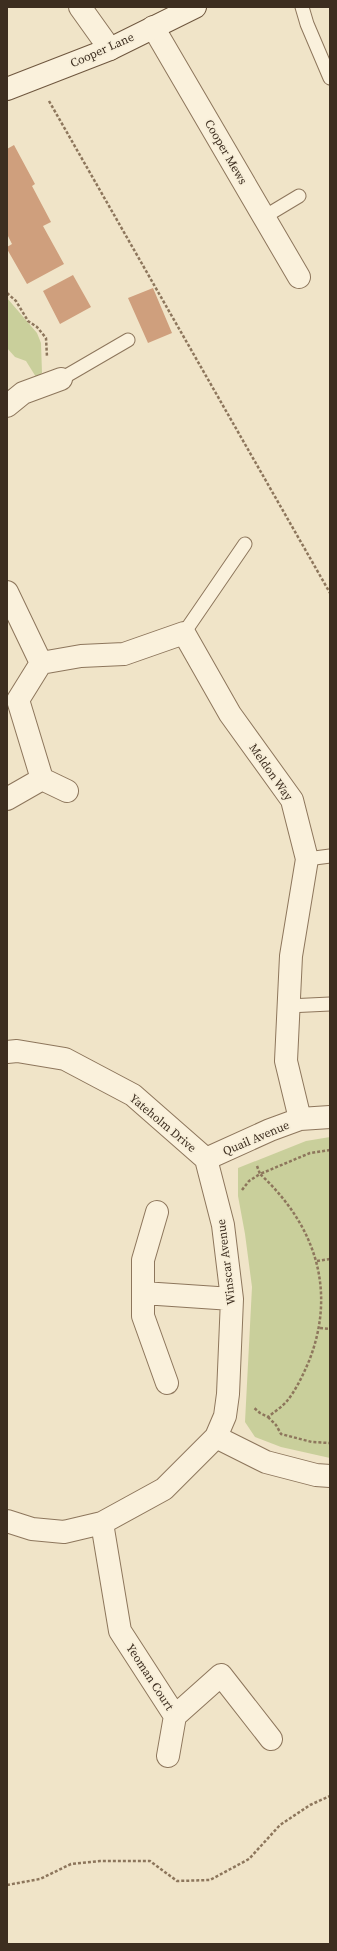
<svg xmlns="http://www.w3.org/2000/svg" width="337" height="1951" font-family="'Source Serif 4',serif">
	<rect width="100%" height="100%" fill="#f0e4c8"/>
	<!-- green -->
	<path fill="#c9cf9b" d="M7,298l30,35 4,10 1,30 -6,4 -10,-16 -11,-4 -8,-9z
		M330,1137v321l-49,-11 -26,-10 -10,-15 7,-135 -7,-53 -7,-38v-28l68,-27z"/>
	<!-- building -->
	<path fill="#cf9f7d" d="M14,145l21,39 -3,2 19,36 -8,4 21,38 -37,20 -20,-35v-2l5,-3 -5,-10v-85z
		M73,275l18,32 -31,17 -17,-33z
		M153,288l19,45 -24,10 -20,-45z"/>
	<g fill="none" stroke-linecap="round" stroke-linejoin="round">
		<!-- lane casing -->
		<g stroke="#8d765c" stroke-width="15">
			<path id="lane" d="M302,7l5,17 23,54
				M264,217l35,-21
				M61,379l67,-39
				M184,633l61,-89
				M307,859l23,-3
				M288,1006l42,-2"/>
		</g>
		<!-- street casing -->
		<g stroke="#8d765c" stroke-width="24">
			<path id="street" d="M80,7l30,42
				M153,27l146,250
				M7,406l16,-13 38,-14
				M7,592l34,71 40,-7 43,-2 60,-21 46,81 62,86 15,59 -16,97 -5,105 14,58
				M42,779l25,12
				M7,799l35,-20 -24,-79 23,-37
				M7,1052l10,-1 48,8 68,36 73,64
				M206,1159l64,-29 30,-11 30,-2
				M157,1212l-14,48v56l24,67
				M143,1293l89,6
				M216,1437l50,25 50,13 14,1
				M7,1521l25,8 32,3 38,-9 62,-34 52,-52 9,-21 3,-22 4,-95 -9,-74 -17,-66
				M102,1523l18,108 55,85 46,-41 50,64
				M168,1756l7,-40"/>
		</g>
		<!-- secondary casing -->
		<g stroke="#6f573f" stroke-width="24">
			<path id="secondary" d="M7,89l103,-40 85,-42"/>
		</g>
		<!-- path -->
		<path stroke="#8d765c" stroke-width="2.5" stroke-dasharray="3 2" stroke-linecap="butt" d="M49,101l281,492
			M7,293l9,8 12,20 9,6 9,11 1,19
			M257,1166l3,8 50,-21 20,-3
			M242,1190l7,-9 11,-7c55,51 77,116 49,187 -6,14 -13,29 -22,40 -5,6 -13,11 -19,16l-8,-4 -7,-6
			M317,1261l13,-2
			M320,1328l10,1
			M268,1417l8,8 5,9 31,8 18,1
			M7,1885l33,-6 31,-15 29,-3h50l27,20 33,-1 39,-21 31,-34 30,-20 20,-9"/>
		<!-- lane -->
		<use href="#lane" stroke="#faf1dc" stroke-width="13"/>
		<!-- street -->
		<use href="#street" stroke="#faf1dc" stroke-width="22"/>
		<!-- secondary -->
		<use href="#secondary" stroke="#faf1dc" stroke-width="22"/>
	</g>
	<g text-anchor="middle" stroke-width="3.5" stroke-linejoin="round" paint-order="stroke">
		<!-- street labels -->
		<g font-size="12" fill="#3d2e20" stroke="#f7eed8">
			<text transform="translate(102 50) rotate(-24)" y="4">Cooper Lane</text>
			<text transform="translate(226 152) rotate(60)" y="4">Cooper Mews</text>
			<text transform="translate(271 772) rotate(55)" y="4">Meldon Way</text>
			<text transform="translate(163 1123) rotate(40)" y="4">Yateholm Drive</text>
			<text transform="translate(256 1138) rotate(-23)" y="4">Quail Avenue</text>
			<text transform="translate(226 1262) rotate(-97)" y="4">Winscar Avenue</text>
			<text transform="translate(150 1677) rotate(57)" y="4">Yeoman Court</text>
		</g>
	</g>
	<!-- border -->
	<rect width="337" height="1951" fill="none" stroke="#3d2e20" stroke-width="16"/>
</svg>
